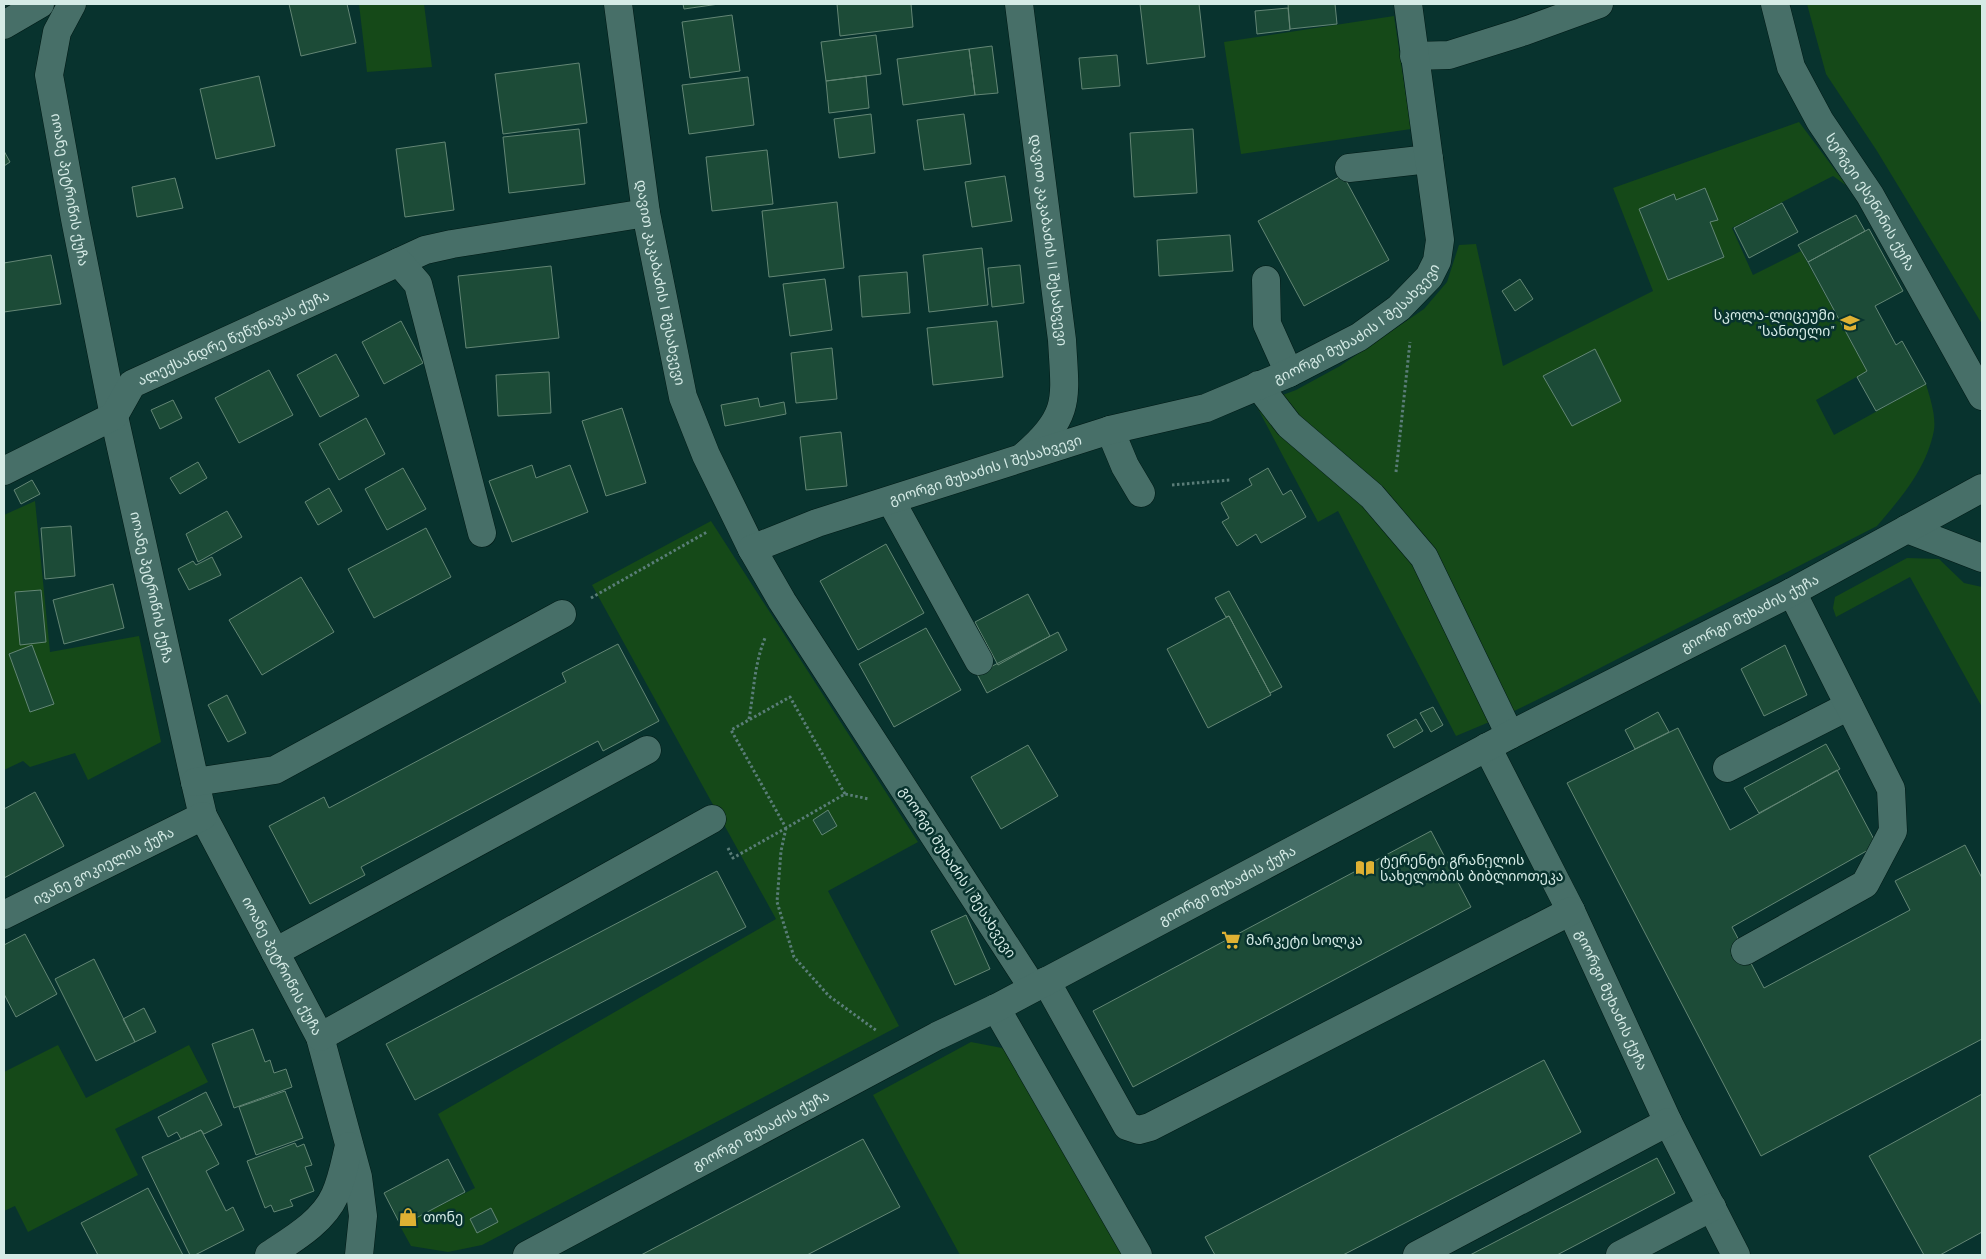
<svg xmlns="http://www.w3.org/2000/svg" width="1986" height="1259" font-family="'PT Sans','Noto Sans Georgian',sans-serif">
	<rect width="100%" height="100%" fill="#08332e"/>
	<!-- green -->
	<path fill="#154918" d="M359,4h65l8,63 -65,5z
		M1807,4h175v320l-105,-173 -51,-77z
		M1394,16l17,113 -170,25 -17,-112z
		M1799,122l48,64 -14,-10 -101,52 21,47 48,-24 66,120 -51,29 18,35 92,-51c4,14 10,31 8,46 -7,38 -33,68 -57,96l-320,164 -51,25 -50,21 -118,-225 -20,11 -62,-117 40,-15 44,-24 84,-57 23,-27 12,-37 17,-1 27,122 150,-75 -40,-103z
		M35,501l15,151 89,-16 22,106 -73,38 -13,-27 -45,14 -7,-6 -19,9v-255z
		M711,521l207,321 -90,49 71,135 -417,219 -34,7 -37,-6 -11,-20 75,-38 -37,-74 338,-195 -184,-334z
		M1907,558l32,1 25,24 18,4v120l-72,-130 -74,40 -3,-9 2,-11z
		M971,1042l31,6 30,22 92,185h-164l-87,-160z
		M58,1045l28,53 103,-53 19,37 -93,47 23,46 -110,57 -13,-26 -11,5v-139z"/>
	<!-- building -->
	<path fill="#1c4b37" stroke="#638675" d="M289,4h58l9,39 -55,13z
		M683,4h36l-35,5z
		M837,4h74l2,23 -73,9z
		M1140,4h59l6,53 -58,7z
		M1288,4h47l2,20 -47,5z
		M1288,8l2,22 -33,4 -2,-23z
		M732,15l8,56 -50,7 -8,-56z
		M876,35l5,39 -55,7 -5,-39z
		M992,46l6,47 -23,2 -6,-46z
		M969,49l6,46 -72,10 -6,-46z
		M1117,55l3,31 -38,3 -3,-31z
		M579,63l8,60 -84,11 -8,-60z
		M259,76l16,70 -59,13 -16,-70z
		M866,76l3,32 -40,5 -3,-32z
		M748,77l6,48 -65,9 -7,-49z
		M871,114l4,39 -36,5 -5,-39z
		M964,114l7,50 -47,6 -7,-50z
		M579,129l6,55 -76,9 -6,-56z
		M1193,129l4,64 -63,4 -4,-64z
		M445,142l9,68 -49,7 -9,-68z
		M767,150l6,54 -61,7 -6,-54z
		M4,151l6,11 -6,4z
		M1343,175l46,85 -85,46 -46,-85z
		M1005,176l7,45 -40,6 -7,-45z
		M175,178l8,30 -46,9 -5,-30z
		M1705,188l13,32 -8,2 14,35 -56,23 -29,-71 35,-15 2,6z
		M837,202l7,66 -75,9 -7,-66z
		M1782,203l16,29 -49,26 -15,-30z
		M1856,215l9,16 -57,31 -10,-17z
		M1869,229l34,62 -28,15 21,39 6,-4 24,43 -50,27 -19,-34 10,-6 -59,-109z
		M1230,235l3,36 -74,5 -2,-36z
		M982,248l6,57 -59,7 -6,-57z
		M51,255l10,49 -57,8v-49z
		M1020,265l4,38 -32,4 -4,-39z
		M551,266l8,72 -93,10 -8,-72z
		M907,272l3,41 -48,4 -3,-41z
		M825,279l7,51 -42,6 -7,-52z
		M1520,279l13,20 -18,12 -13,-20z
		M401,321l22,42 -39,21 -22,-42z
		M997,321l6,56 -70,8 -6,-57z
		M832,348l5,51 -41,4 -5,-50z
		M1595,349l26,52 -49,25 -29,-50z
		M336,354l23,42 -39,21 -23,-42z
		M269,370l24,45 -54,28 -24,-45z
		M549,372l2,41 -53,3 -2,-41z
		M758,398l2,9 24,-5 2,12 -61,12 -4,-21z
		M173,400l9,18 -22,11 -9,-19z
		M622,408l24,75 -40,13 -24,-75z
		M366,418l19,36 -46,26 -20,-36z
		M841,432l6,54 -41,4 -6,-53z
		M198,462l9,16 -27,16 -10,-16z
		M532,465l4,13 34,-13 18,47 -76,30 -23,-61z
		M403,468l23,41 -39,21 -22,-41z
		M1268,468l15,27 8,-5 15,27 -45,26 -5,-9 -19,12 -15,-24 7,-4 -8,-15 31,-18 -3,-6z
		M32,480l8,14 -19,10 -7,-14z
		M329,488l13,23 -24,14 -13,-23z
		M227,511l15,26 -44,25 -12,-28z
		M71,526l4,50 -30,3 -4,-51z
		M426,528l25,49 -77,41 -26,-49z
		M886,544l38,69 -66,37 -38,-69z
		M212,557l9,18 -32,15 -11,-21 15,-8 3,4z
		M301,577l33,55 -72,43 -33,-55z
		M113,584l11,44 -60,16 -11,-44z
		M41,590l5,52 -26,3 -5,-53z
		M1229,591l53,96 -12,6 -41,-77 -3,1 -11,-19z
		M1028,594l22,42 -52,29 -23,-43z
		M1229,616l42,79 -63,33 -41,-79z
		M926,628l35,62 -67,37 -35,-63z
		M1058,632l9,18 -80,43 -10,-19z
		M618,644l41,77 -56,30 -5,-10 -237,126 4,8 -55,29 -41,-78 55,-29 5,11 237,-126 -4,-9z
		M32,645l22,59 -24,8 -21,-58z
		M1785,645l22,50 -43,21 -23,-47z
		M227,695l19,38 -18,9 -20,-37z
		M1433,707l10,18 -12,7 -11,-19z
		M1658,712l11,20 -34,17 -10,-19z
		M1416,719l7,12 -29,17 -7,-13z
		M1678,728l52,102 107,-60 40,75 -145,82 32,61 146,-78 -15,-29 70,-36 17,33v161l-221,117 -194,-373z
		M1826,744l14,25 -81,44 -15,-25z
		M1028,745l30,51 -57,33 -30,-52z
		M35,792l29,54 -60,32v-69z
		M828,810l9,16 -15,9 -9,-15z
		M1431,831l40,76 -338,180 -40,-76z
		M717,871l29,56 -331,173 -29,-56z
		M966,915l24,54 -35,16 -24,-54z
		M25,934l32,60 -41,23 -12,-23v-49z
		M94,959l41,83 -39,19 -41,-82z
		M144,1008l12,24 -21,10 -12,-23z
		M253,1029l12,33 5,-2 4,13 12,-4 6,18 -58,21 -22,-64z
		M1544,1060l37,72 -238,123h-128l-10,-18z
		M285,1091l18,47 -47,17 -17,-48z
		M206,1092l16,33 -18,9 -3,-4 -20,9 -4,-7 -9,5 -10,-20z
		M1982,1094v138l-42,23h-16l-55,-99z
		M201,1130l18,34 -13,7 20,40 7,-4 11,23 -49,25h-5l-48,-98z
		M863,1139l37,68 -93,48h-166z
		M295,1143l2,4 7,-3 8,21 -7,2 9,24 -24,9 3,6 -19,6 -3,-7 -6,3 -18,-47z
		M1657,1158l18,35 -118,62h-87z
		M448,1159l17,33 -64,34 -17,-33z
		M148,1188l35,67h-85l-17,-32z
		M491,1208l7,14 -21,11 -7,-14z"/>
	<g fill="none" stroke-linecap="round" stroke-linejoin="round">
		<!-- minor casing -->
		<g stroke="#001a16" stroke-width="29">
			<g id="minor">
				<path id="s1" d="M72,4l-15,28 -8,43 26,144 39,197 81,366 8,34 117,221 38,140 5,39 -4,39"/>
				<path id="s2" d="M618,4l28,209 37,184 23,58 46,94"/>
				<path id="s3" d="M1019,4l43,336c3,57 10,75 -37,115"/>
				<path id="s4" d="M1775,4l16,63 29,54 50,74 112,201"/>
				<path d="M4,25l36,-21"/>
				<path d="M1414,56l35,-1 73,-23 77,-28"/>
				<path d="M1349,168l80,-9"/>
				<path d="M399,262l26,-12 27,-6 194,-31"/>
				<path d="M1266,280l1,44 22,49"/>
				<path d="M1258,385l31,40 83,71 52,61 86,178"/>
				<path d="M1110,430l15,36 16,27"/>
				<path id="s5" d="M4,471l110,-55 18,-32 267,-122 19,22 64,249"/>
				<path d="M891,501l88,160"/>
				<path d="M1907,529l75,29"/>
				<path id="s6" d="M1487,747l84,164 97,211 68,133"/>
				<path d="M1727,768l122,-62"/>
				<path d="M195,782l80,-12 287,-156"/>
				<path id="s7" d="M4,915l199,-99"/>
				<path d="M1745,951l120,-67 28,-53 -2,-42 -99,-197"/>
				<path d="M275,952l372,-202"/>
				<path d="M1046,981l81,145 12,4 11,-3 421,-216"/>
				<path id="s8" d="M1033,988l-251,-387 -30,-52 65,-26 293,-93 96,-22 83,-35 70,-36 40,-29 30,-31 8,-16 3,-21 -32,-236"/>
				<path d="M996,1008l142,247"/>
				<path d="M320,1037l392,-218"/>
				<path d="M269,1255c24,-16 54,-33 66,-60 7,-15 10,-33 14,-49"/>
				<path id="s9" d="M527,1255l410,-219 59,-28 514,-273 282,-143 190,-104"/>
				<path d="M1417,1255l251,-133"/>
				<path d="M1620,1255l92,-48"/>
			</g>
		</g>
		<!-- path -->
		<path stroke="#5a7d78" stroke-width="3" stroke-dasharray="2.5 2.5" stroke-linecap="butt" d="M1396,472l14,-130
			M1172,485l58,-5
			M591,598l116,-66
			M749,719c5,-28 5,-54 16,-81
			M845,794l-55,-97 -59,33 55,98 59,-34 24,5
			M786,828l-5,23 -4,51 17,55 35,39 48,35
			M728,848l5,10 53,-30"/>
		<!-- minor -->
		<use href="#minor" stroke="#476f68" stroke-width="28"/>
	</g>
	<!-- icons -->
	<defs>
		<g id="school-bare" transform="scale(1.5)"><path d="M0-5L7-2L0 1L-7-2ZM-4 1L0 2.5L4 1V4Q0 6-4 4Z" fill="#dfb133" stroke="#08332e" stroke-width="2.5" paint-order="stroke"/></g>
		<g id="library-bare" transform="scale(1.5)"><path d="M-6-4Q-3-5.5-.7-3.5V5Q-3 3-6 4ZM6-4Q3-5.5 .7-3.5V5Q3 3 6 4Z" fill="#dfb133" stroke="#08332e" stroke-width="2.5" paint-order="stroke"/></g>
		<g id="supermarket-bare" transform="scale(1.5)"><path d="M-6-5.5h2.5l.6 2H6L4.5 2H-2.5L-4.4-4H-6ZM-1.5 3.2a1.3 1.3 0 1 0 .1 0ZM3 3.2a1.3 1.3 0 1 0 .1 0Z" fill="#dfb133" stroke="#08332e" stroke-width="2.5" paint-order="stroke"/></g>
		<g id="shop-bare" transform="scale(1.5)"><path d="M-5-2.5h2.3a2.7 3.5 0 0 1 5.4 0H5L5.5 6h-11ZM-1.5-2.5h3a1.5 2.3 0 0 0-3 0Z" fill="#dfb133" stroke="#08332e" stroke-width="2.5" paint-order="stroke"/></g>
	</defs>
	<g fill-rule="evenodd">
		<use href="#school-bare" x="1850" y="323"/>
		<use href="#library-bare" x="1365" y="868"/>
		<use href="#supermarket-bare" x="1231" y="940"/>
		<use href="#shop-bare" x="408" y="1217"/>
	</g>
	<g text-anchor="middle" stroke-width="5" stroke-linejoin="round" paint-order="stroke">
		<!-- street labels -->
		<g font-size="14" fill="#d5ebe6" stroke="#08332e">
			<text dy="5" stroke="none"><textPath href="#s1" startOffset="192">იოანე პეტრიწის ქუჩა</textPath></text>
			<text dy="5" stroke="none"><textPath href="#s4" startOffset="222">სერგეი ესენინის ქუჩა</textPath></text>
			<text dy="5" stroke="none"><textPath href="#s3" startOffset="238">დავით კაკაბაძის II შესახვევი</textPath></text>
			<text dy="5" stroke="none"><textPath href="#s2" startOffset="282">დავით კაკაბაძის I შესახვევი</textPath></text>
			<text dy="5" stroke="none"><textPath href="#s8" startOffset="1172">გიორგი მუხაძის I შესახვევი</textPath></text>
			<text dy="5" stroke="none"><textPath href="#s5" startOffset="271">ალექსანდრე წუწუნავას ქუჩა</textPath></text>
			<text dy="5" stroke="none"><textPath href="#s8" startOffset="768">გიორგი მუხაძის I შესახვევი</textPath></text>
			<text dy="5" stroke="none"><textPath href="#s1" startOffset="598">იოანე პეტრიწის ქუჩა</textPath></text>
			<text dy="5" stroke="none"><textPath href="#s9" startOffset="1381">გიორგი მუხაძის ქუჩა</textPath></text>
			<text dy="5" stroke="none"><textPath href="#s7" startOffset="111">ივანე გოკიელის ქუჩა</textPath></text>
			<text transform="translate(958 872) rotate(57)" y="5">გიორგი მუხაძის I შესახვევი</text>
			<text dy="5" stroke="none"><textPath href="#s9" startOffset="792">გიორგი მუხაძის ქუჩა</textPath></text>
			<text dy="5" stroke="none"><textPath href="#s1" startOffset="1002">იოანე პეტრიწის ქუჩა</textPath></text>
			<text dy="5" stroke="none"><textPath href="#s6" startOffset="282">გიორგი მუხაძის ქუჩა</textPath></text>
			<text dy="5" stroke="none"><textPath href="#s9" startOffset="265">გიორგი მუხაძის ქუჩა</textPath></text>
		</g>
		<!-- poi labels -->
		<g font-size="14" fill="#d5ebe6" stroke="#08332e" text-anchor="start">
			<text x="1835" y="320" text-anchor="end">სკოლა-ლიცეუმი<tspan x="1835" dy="16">"სანთელი"</tspan></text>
			<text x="1380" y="865">ტერენტი გრანელის<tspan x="1380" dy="16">სახელობის ბიბლიოთეკა</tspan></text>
			<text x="1246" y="945">მარკეტი სოლკა</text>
			<text x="423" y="1222">თონე</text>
		</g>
	</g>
	<!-- border -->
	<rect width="1986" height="1259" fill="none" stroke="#d5ebe6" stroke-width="10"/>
</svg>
